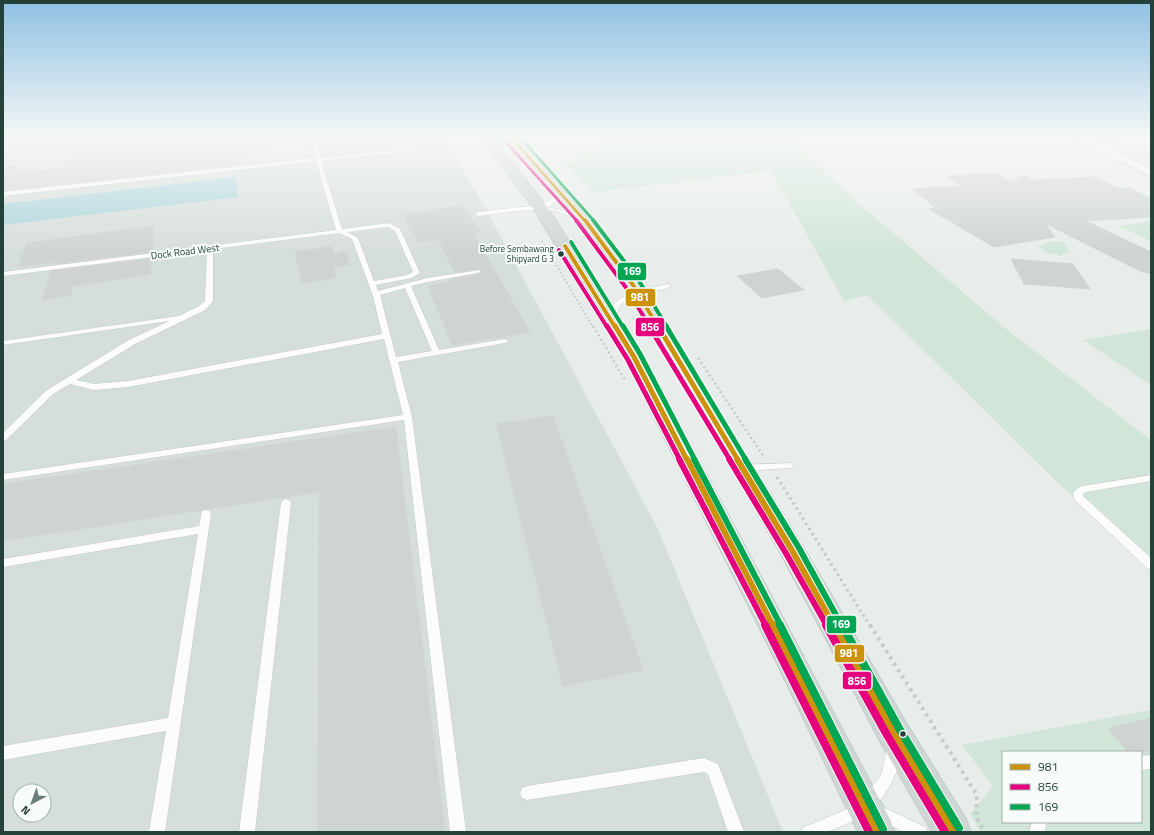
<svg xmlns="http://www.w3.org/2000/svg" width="1154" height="835" font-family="'Titillium Web',sans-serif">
	<rect width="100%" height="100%" fill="#e8edeb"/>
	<!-- built -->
	<path fill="#d6dedb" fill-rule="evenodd" d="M3,137h440l45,76 169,314 126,305h-780zM20,791h24v24h-24z
		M1151,149v17l-19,-10 -4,-4z"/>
	<!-- green -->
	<path fill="#d1e6d8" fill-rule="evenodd" d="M619,137h168l65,61 153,130 146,112v129l-94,-87 -190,-187 -23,6 -73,-131 -175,22 -31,-27z
		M1151,221v20l-33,-15z
		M1050,241l13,1 7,10 -8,2v2l-14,-3 -10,-7 6,-1z
		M1151,329v56l-68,-45z
		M1151,710v122h-170l-11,-18 23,-28 -31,-41zM1003,752h138v70h-138z"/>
	<!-- water -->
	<path fill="#a9d4db" d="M236,177l2,20 -235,28v-21z"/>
	<!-- building -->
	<path fill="#cfd4d2" stroke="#d1d6d4" d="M80,137h77l-1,10 65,-8v-2h79l1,9 -55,6 2,8h-7l1,4 -239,26v-23l18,-2 -4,8 50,-6z
		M335,137h74l1,7 -5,3 -64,7z
		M996,173l14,9 11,-5 5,-1 6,4 64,-3 22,11h12l21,11v18l-65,4 65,31v21l-9,-1 -96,-48 9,13 -61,10 -65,-38 7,-1 -24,-19 49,-3 -14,-10z
		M462,206l19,26 -8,1 57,99 -78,13 -24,-59 23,-4 -1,-2 28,-6 4,-2v-2l-2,-1 -25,3 -17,-33 -19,3 -16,-27z
		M154,226l-2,26 -99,12 1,-2 -36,5 9,-24z
		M332,246l2,8 12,-2 4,13 -17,2 3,11 -34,5 -7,-31z
		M151,259l-1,15 -77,12 -3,10 -28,4 9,-29z
		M1011,259l62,5 17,25 -66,-5z
		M778,269l26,21 -42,8 -25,-22z
		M553,416l90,254 -80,16 -67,-262z
		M396,427l49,405h-127l1,-340 -316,49v-57z
		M1151,718v34h-23l-20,-24z"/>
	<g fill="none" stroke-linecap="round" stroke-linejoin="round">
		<!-- service casing -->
		<g stroke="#c5cac8" stroke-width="1">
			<path id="service" d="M31,137h17l-2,1 -43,4v-2z
				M310,137h4l7,21 83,-9 8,-4 -2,-8h4l3,9 -10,5 -86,10 21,68 47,-6 11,6 20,44 -9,5 -35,7 2,6 49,-13 53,-8 1,1 -3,2 -50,9 -17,4 28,64 66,-11 4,2 -4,2 -107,19 14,55 54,415h-16l-46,-412 -401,60v-6l400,-59 -19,-76 -256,48 -34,3 -24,-6 -17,10 -47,46 -3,1v-8l44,-43 82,-50 40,-19 -166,24v-4l176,-25 20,-10 6,-5 2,-51 -204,26v-4l333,-42 -20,-69 -313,35v-4l313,-34zM388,227l7,4 18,41 -6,3 -33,6 -16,-43 -11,-6zM339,233l13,6 21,57 9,38 -254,47 -34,3 -18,-4 59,-36 70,-34 8,-9v-52zM405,288l27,63 -36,6 -16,-62z
				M556,189l5,1c-2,9 -6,13 -14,17l24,5 13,6v2h-4l-24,-9 -12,-1 -26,1 -40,5 -3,-2 3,-2 40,-5 21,-1 13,-8z
				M668,284l4,2 -2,1c-12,4 -44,9 -50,19 -3,5 -2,11 -1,16l-4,2h-3c-12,-30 37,-35 56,-40z
				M789,463l5,3 -2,2 -49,3 -5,-3 5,-3z
				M1151,475v6l-65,11 -3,2 1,3 67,61v11l-4,-1 -72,-68 -2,-7 6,-6 4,-1z
				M286,499l4,2 1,2 -36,329h-16l42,-329 1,-2z
				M206,510l4,1 1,3 -46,318h-16l17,-101 -163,29v-14l165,-28 30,-184 -195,33v-8l196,-33 3,-15z
				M893,745l5,2c7,16 -10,45 -21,57l48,23 3,5h-24l-32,-16 -2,-5 1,-2 -5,-1 -2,6 -11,7 -26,11h-26l3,-5 39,-16 16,-9 3,1c2,-10 13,-18 18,-27 5,-9 4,-20 8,-29z
				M1151,755v14l-10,1v-14z
				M704,758l14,6 26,68h-16l-20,-58 -4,-2 -177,28 -5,-2 -2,-5 2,-5 5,-2z
				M1032,822h14l-1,10h-16z"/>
		</g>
		<!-- minor casing -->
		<g stroke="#c5cac8" stroke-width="2">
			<path id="minor" d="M1076,137h12l14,7 49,-5v6l-39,4 39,20v7l-55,-27z"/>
		</g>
		<!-- primary casing -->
		<g stroke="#c3ccc9" stroke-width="2">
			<path id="primary" d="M481,137h12l54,70 97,150 246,462 5,13h-37l-89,-185 -145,-290 -91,-149z
				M505,137h12l73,81 52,67 160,260 103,176 61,98 5,13h-39l-51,-89 -100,-189 -156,-268 -45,-62z"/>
		</g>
		<!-- path-far3 -->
		<path stroke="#c3ccca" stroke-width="2" stroke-dasharray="1.5 2.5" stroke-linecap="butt" d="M542,241l51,86"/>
		<!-- path-far2 -->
		<path stroke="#c3ccca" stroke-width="2.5" stroke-dasharray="2 3" stroke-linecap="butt" d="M593,326l32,54
			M698,358l66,99"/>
		<!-- path-far1 -->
		<path stroke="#c3ccca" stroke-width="3" stroke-dasharray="2.5 3.5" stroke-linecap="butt" d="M777,477l93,149"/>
		<!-- path -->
		<path stroke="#c3ccca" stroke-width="4" stroke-dasharray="3 4.5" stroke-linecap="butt" d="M870,625l107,170 -1,22 9,15"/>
		<!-- service -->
		<use href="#service" fill="#fcfcfc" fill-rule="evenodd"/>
		<!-- minor -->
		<use href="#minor" fill="#fcfcfc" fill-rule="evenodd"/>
		<!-- primary -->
		<use href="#primary" fill="#cfd7d5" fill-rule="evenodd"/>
		<!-- bus-1-far4 casing -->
		<g stroke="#f7fbf9" stroke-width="5">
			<path id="bus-1-far4" d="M511,137l74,84"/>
		</g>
		<!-- bus-1-far3 casing -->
		<g stroke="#f7fbf9" stroke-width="6">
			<path id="bus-1-far3" d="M585,220l48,65 25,42
				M565,246l50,81"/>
		</g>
		<!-- bus-1-far2 casing -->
		<g stroke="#f7fbf9" stroke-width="8">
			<path id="bus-1-far2" d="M615,326l19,31 53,103
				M658,326l80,134"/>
		</g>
		<!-- bus-1-far1 casing -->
		<g stroke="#f7fbf9" stroke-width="9">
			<path id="bus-1-far1" d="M687,459l86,167
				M737,459l56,93 41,74"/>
		</g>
		<!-- bus-1 casing -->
		<g stroke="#f7fbf9" stroke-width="10">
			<path id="bus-1" d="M773,625l104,207
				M834,625l59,107 60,100"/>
		</g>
		<!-- bus-2-far4 casing -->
		<g stroke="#f7fbf9" stroke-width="5">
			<path id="bus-2-far4" d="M506,142l71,79"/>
		</g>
		<!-- bus-2-far3 casing -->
		<g stroke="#f7fbf9" stroke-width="6">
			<path id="bus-2-far3" d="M576,220l51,69 23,38
				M559,250l48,77"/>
		</g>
		<!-- bus-2-far2 casing -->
		<g stroke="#f7fbf9" stroke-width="8">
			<path id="bus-2-far2" d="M607,326l21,34 52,100
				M649,326l81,134"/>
		</g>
		<!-- bus-2-far1 casing -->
		<g stroke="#f7fbf9" stroke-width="9">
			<path id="bus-2-far1" d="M679,459l87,167
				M729,459l58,96 40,71"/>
		</g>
		<!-- bus-2 casing -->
		<g stroke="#f7fbf9" stroke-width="10">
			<path id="bus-2" d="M765,625l104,207
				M826,625l61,110 58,97"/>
		</g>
		<!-- bus-3-far4 casing -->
		<g stroke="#f7fbf9" stroke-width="5">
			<path id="bus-3-far4" d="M520,137l74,84"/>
		</g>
		<!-- bus-3-far3 casing -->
		<g stroke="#f7fbf9" stroke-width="6">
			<path id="bus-3-far3" d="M593,220l46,61 28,46
				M571,242l52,85"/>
		</g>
		<!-- bus-3-far2 casing -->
		<g stroke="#f7fbf9" stroke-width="8">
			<path id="bus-3-far2" d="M623,326l17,28 55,106
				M666,326l80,134"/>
		</g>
		<!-- bus-3-far1 casing -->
		<g stroke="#f7fbf9" stroke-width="9">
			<path id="bus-3-far1" d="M694,459l87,167
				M745,459l54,89 43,78"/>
		</g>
		<!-- bus-3 casing -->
		<g stroke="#f7fbf9" stroke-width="10">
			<path id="bus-3" d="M780,625l103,204
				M842,625l57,103 60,100"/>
		</g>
		<!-- bus-1-far4 -->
		<use href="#bus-1-far4" stroke="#cd920c" stroke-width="3"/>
		<!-- bus-1-far3 -->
		<use href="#bus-1-far3" stroke="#cd920c" stroke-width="4"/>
		<!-- bus-1-far2 -->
		<use href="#bus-1-far2" stroke="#cd920c" stroke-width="5"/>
		<!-- bus-1-far1 -->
		<use href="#bus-1-far1" stroke="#cd920c" stroke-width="6"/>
		<!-- bus-1 -->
		<use href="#bus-1" stroke="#cd920c" stroke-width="8"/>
		<!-- bus-2-far4 -->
		<use href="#bus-2-far4" stroke="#e5007d" stroke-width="3"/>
		<!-- bus-2-far3 -->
		<use href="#bus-2-far3" stroke="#e5007d" stroke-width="4"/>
		<!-- bus-2-far2 -->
		<use href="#bus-2-far2" stroke="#e5007d" stroke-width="5"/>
		<!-- bus-2-far1 -->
		<use href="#bus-2-far1" stroke="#e5007d" stroke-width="6"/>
		<!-- bus-2 -->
		<use href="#bus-2" stroke="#e5007d" stroke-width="8"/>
		<!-- bus-3-far4 -->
		<use href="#bus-3-far4" stroke="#00a651" stroke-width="3"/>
		<!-- bus-3-far3 -->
		<use href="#bus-3-far3" stroke="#00a651" stroke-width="4"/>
		<!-- bus-3-far2 -->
		<use href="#bus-3-far2" stroke="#00a651" stroke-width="5"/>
		<!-- bus-3-far1 -->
		<use href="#bus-3-far1" stroke="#00a651" stroke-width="6"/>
		<!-- bus-3 -->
		<use href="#bus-3" stroke="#00a651" stroke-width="8"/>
	</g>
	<!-- sky -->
	<linearGradient id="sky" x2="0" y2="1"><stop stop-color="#8fc1e3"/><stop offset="0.54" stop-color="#f5f7f6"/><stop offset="1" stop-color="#f5f7f6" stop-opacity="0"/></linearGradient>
	<rect width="1154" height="254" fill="url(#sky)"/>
	<!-- markers -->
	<g fill="#24423a" stroke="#f7fbf9" stroke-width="1.5">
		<circle cx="561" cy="254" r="3.5"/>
		<circle cx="903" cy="734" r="3.5"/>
	</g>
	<g text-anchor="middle" stroke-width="4" stroke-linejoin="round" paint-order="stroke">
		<!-- far-bus labels -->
		<g font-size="9" fill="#24423a" stroke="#f7fbf9" text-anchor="end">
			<text x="554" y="252">Before Sembawang<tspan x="554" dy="10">Shipyard G 3</tspan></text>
		</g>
		<!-- far-street labels -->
		<g font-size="10" fill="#24423a" stroke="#f7fbf9">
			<text transform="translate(185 251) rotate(-7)" y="4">Dock Road West</text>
		</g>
	</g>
	<g stroke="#f7fbf9" stroke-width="1.5">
		<rect x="617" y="262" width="30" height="19" rx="4" fill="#00a651"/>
		<rect x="625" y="288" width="31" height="19" rx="4" fill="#cd920c"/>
		<rect x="635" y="317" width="30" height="20" rx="4" fill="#e5007d"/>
		<rect x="826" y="615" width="31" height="19" rx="4" fill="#00a651"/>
		<rect x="834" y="644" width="31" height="19" rx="4" fill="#cd920c"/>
		<rect x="842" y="671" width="30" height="19" rx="4" fill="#e5007d"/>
	</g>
	<g font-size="11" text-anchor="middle" font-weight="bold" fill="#fff">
		<text x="632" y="275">169</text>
		<text x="640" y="301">981</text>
		<text x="650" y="331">856</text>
		<text x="841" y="628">169</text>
		<text x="849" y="657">981</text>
		<text x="857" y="685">856</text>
	</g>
	<!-- border -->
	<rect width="1154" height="835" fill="none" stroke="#24423a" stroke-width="8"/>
	<!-- legend -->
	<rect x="1002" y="751" width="140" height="72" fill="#f7fbf9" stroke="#a3b1ad"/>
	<rect x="1010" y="764" width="20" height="6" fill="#cd920c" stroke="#a3b1ad"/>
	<text x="1038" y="771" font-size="12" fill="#24423a">981</text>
	<rect x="1010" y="784" width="20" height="6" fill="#e5007d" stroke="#a3b1ad"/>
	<text x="1038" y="791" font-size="12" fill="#24423a">856</text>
	<rect x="1010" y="804" width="20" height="6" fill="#00a651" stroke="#a3b1ad"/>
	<text x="1038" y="811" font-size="12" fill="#24423a">169</text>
	<!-- north arrow -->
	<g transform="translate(32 803) rotate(221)"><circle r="19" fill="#f7fbf9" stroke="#a3b1ad"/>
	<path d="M0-3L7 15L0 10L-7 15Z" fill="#697e78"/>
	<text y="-6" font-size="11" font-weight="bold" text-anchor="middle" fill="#24423a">N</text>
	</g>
</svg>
